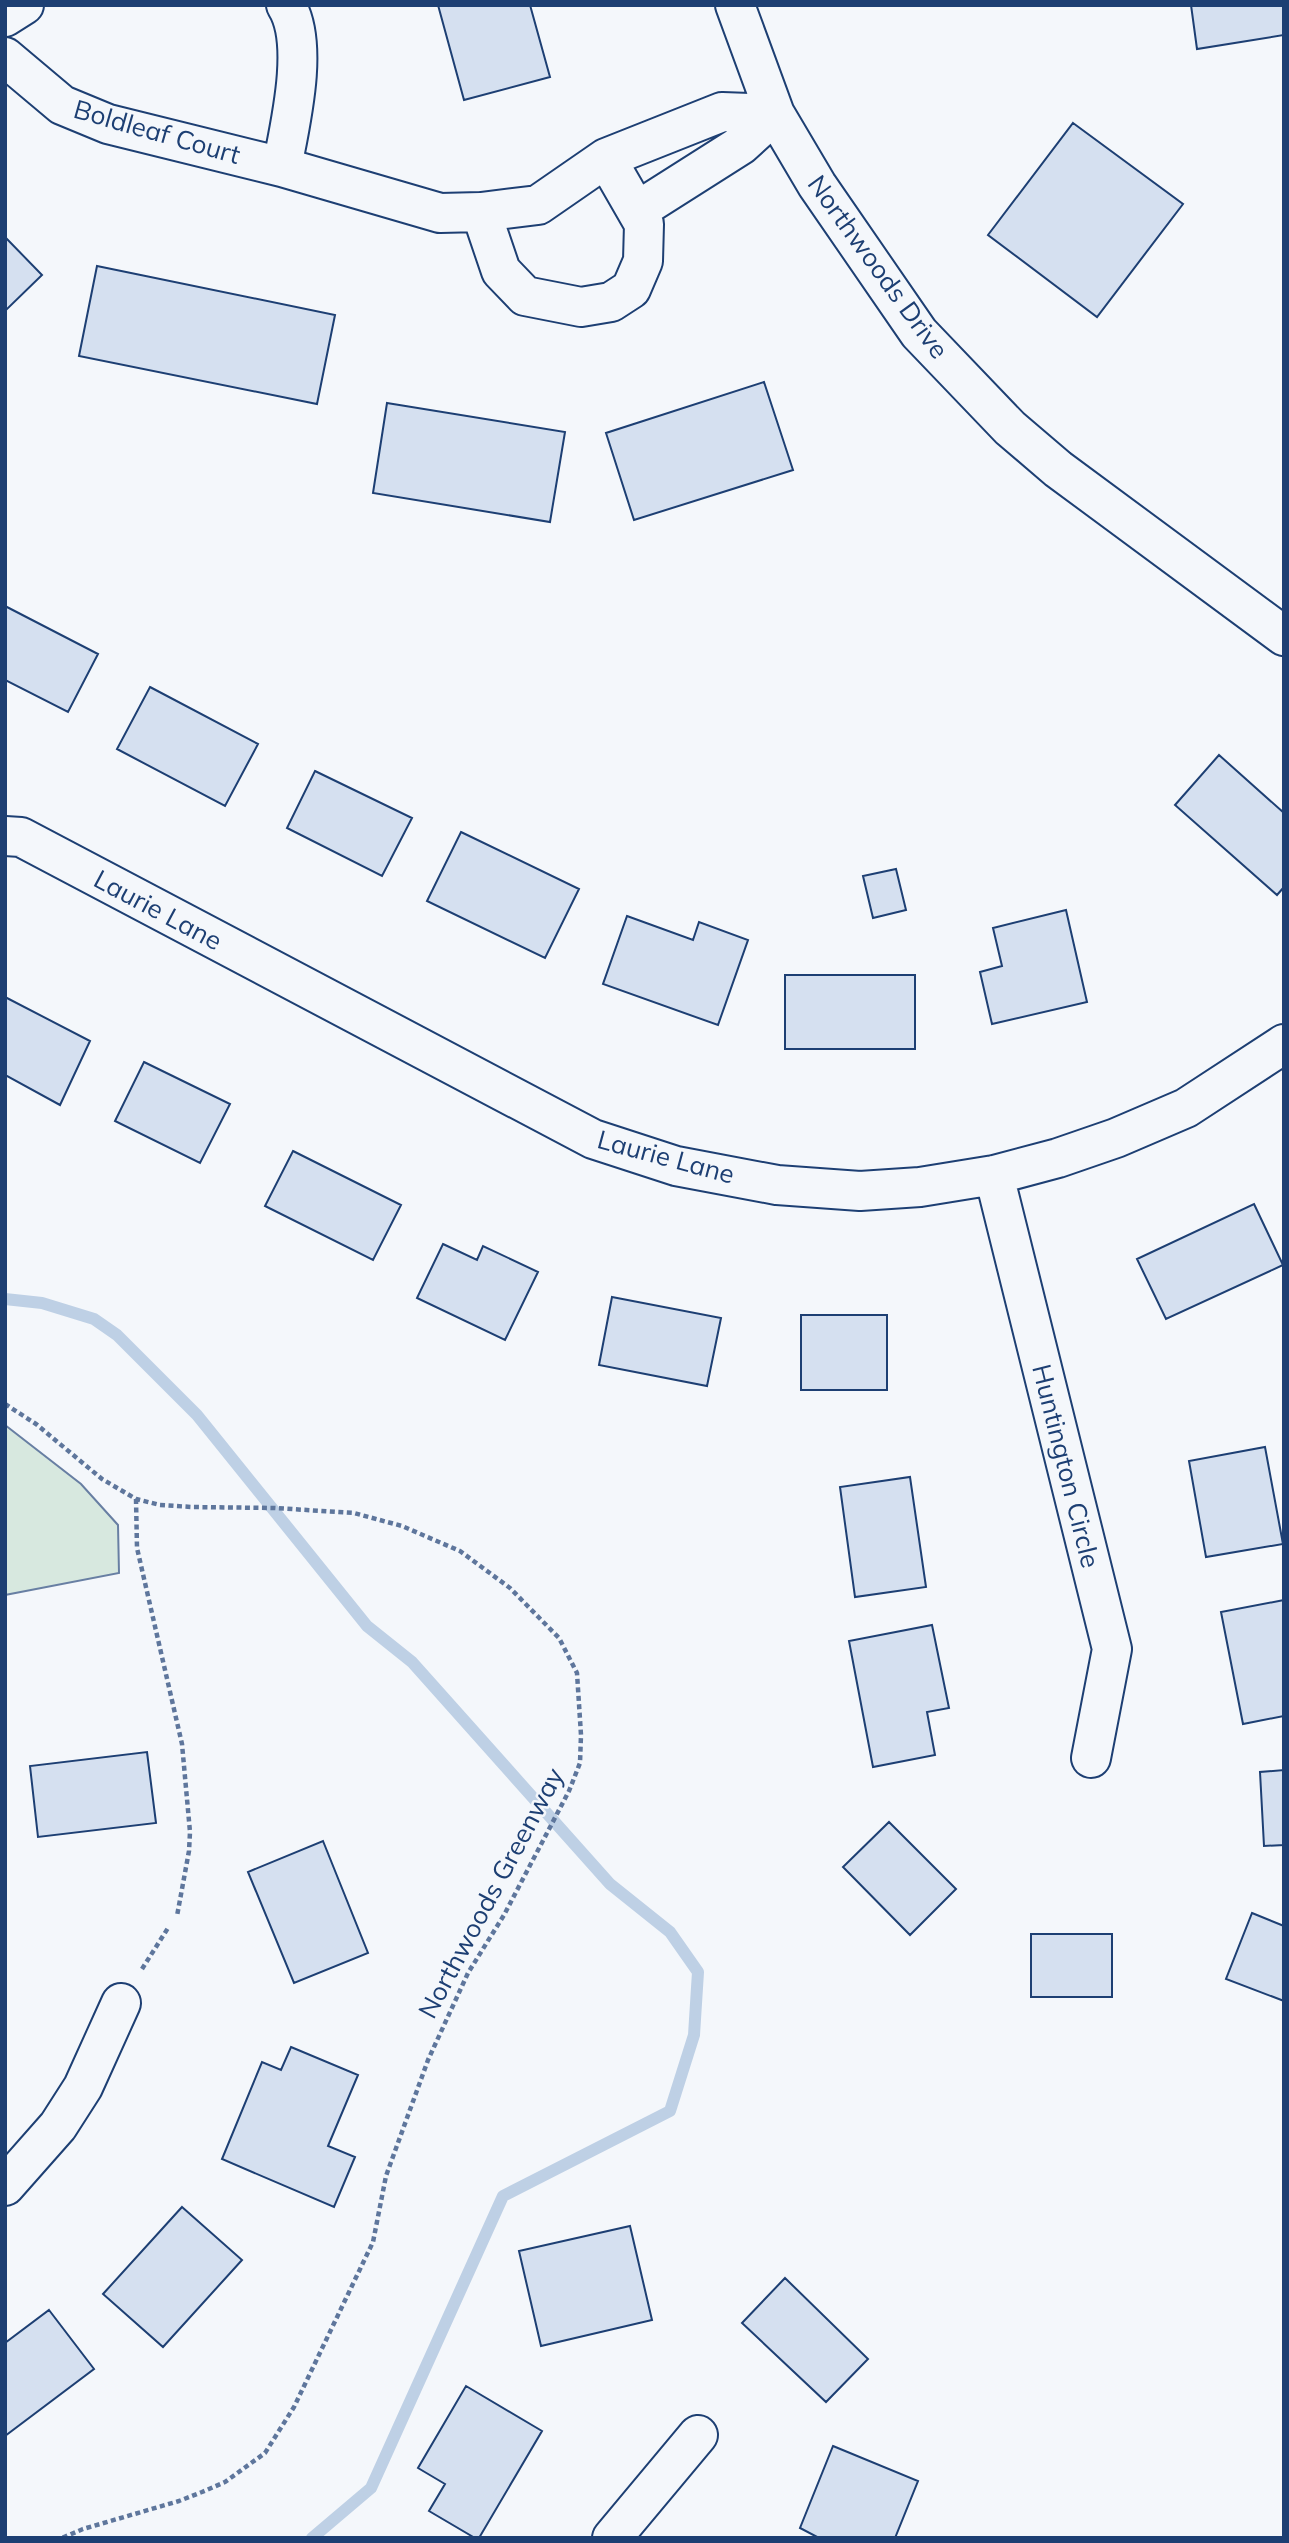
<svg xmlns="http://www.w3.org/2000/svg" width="1289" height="2543" font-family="Mulish,sans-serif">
	<rect width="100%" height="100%" fill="#f4f7fb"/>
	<!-- green -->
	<path fill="#d7e8df" stroke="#687fa3" stroke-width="2" d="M5,1425l76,59 37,41 1,48 -114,22z"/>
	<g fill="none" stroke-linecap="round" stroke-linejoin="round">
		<!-- stream -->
		<path stroke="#bed0e5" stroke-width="12" d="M5,1299l37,4 52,16 23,16 80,80 170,211 45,36 198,222 60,48 28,40 -4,63 -24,76 -167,85 -132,292 -59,50"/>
	</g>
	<!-- building -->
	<path fill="#d5e0f0" stroke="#1d3f73" stroke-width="2" d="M438,5h92l20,72 -86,23z
		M1191,5h93v30l-87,14z
		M1073,123l110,81 -86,113 -109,-82z
		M5,237l37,38 -37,36z
		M97,266l238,49 -18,89 -238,-48z
		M764,382l29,88 -159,50 -28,-87z
		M387,403l178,29 -15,90 -177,-29z
		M5,606l93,48 -30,58 -63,-32z
		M150,687l108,57 -33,62 -108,-57z
		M1219,755l65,58v74l-7,8 -102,-90z
		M315,771l97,47 -30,58 -95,-48z
		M461,832l118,57 -34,69 -118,-57z
		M896,869l10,41 -33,8 -10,-42z
		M1066,910l21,92 -95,22 -12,-52 22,-6 -9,-38z
		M627,916l66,24 6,-18 49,18 -30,85 -115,-41z
		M785,975h130v74h-130z
		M5,997l85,44 -30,64 -55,-30z
		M144,1062l86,42 -30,59 -85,-42z
		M293,1151l108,54 -28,55 -108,-54z
		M1254,1204l29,61 -117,54 -29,-60z
		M443,1244l34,16 6,-14 55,26 -33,68 -88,-42z
		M612,1297l109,21 -14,68 -108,-21z
		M801,1315h86v75h-86z
		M1265,1447l18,97 -77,13 -17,-96z
		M910,1477l16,110 -71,10 -15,-110z
		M1284,1600v116l-41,8 -22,-112z
		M932,1625l17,83 -22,4 8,43 -62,12 -24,-126z
		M147,1752l9,71 -118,14 -8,-71z
		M1284,1770v75l-20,1 -4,-74z
		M889,1822l67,67 -46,46 -67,-68z
		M323,1841l45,112 -74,30 -46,-111z
		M1252,1913l32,13v75l-58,-22z
		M1031,1934h81v63h-81z
		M291,2047l67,28 -30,71 27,11 -21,50 -112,-48 40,-97 19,8z
		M182,2207l60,53 -79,87 -60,-53z
		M630,2226l22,94 -111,26 -22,-95z
		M785,2278l83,81 -42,43 -84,-79z
		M49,2310l45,59 -89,67v-93z
		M466,2386l76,45 -63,107h-4l-46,-27 16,-27 -27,-16z
		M833,2446l85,35 -23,57h-76l-19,-10z"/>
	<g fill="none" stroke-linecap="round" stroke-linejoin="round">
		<!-- minor casing -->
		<g stroke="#1d3f73" stroke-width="42">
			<path id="minor" d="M735,5l40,109 42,71 102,148 91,95 48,41 226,167
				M5,17l19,-12
				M5,57l57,48 46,19 174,43 158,46 41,-1 57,-7 68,-47 116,-46 53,2
				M282,167c8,-42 28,-124 4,-162
				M637,211l104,-66 34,-31
				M481,212l20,59 24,25 56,11 30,-5 20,-13 12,-28 1,-37 -38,-66
				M5,836l16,1 572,302 83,27 101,19 83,6 60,-4 74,-12 64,-17 58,-20 70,-30 98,-64
				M994,1175l118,474 -21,109
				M5,2186l53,-60 25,-39 38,-84
				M612,2538l86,-103"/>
		</g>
		<!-- path -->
		<path stroke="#5e769c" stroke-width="4.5" stroke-dasharray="5 3.5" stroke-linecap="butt" d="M5,1404l31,20 66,55 34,20 24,6 32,2 83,1 79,5 48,13 58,25 50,37 49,50 18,35 4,62 -1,28 -11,28 -65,124 -36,58 -40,87 -42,116 -13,66 -79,165 -29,46 -40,29 -23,10 -23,9 -96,28 -21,9
			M136,1499l1,49 45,196 8,88 -1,19 -12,65
			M142,1969l26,-41"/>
		<!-- minor -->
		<use href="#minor" stroke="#f4f7fb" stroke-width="38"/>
	</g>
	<g text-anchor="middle" stroke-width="5" stroke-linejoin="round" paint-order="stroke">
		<!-- street labels -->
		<g font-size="26" fill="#1d3f73" stroke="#f4f7fb">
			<text transform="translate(157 132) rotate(16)" y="9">Boldleaf Court</text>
			<text transform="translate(878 267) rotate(54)" y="9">Northwoods Drive</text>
			<text transform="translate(158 910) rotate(28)" y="9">Laurie Lane</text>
			<text transform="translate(666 1157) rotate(15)" y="9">Laurie Lane</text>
			<text transform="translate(1066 1466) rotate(76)" y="9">Huntington Circle</text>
			<text transform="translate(491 1893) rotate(-62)" y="9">Northwoods Greenway</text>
		</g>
	</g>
	<!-- border -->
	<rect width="1289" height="2543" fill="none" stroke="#1d3f73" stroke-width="14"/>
</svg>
